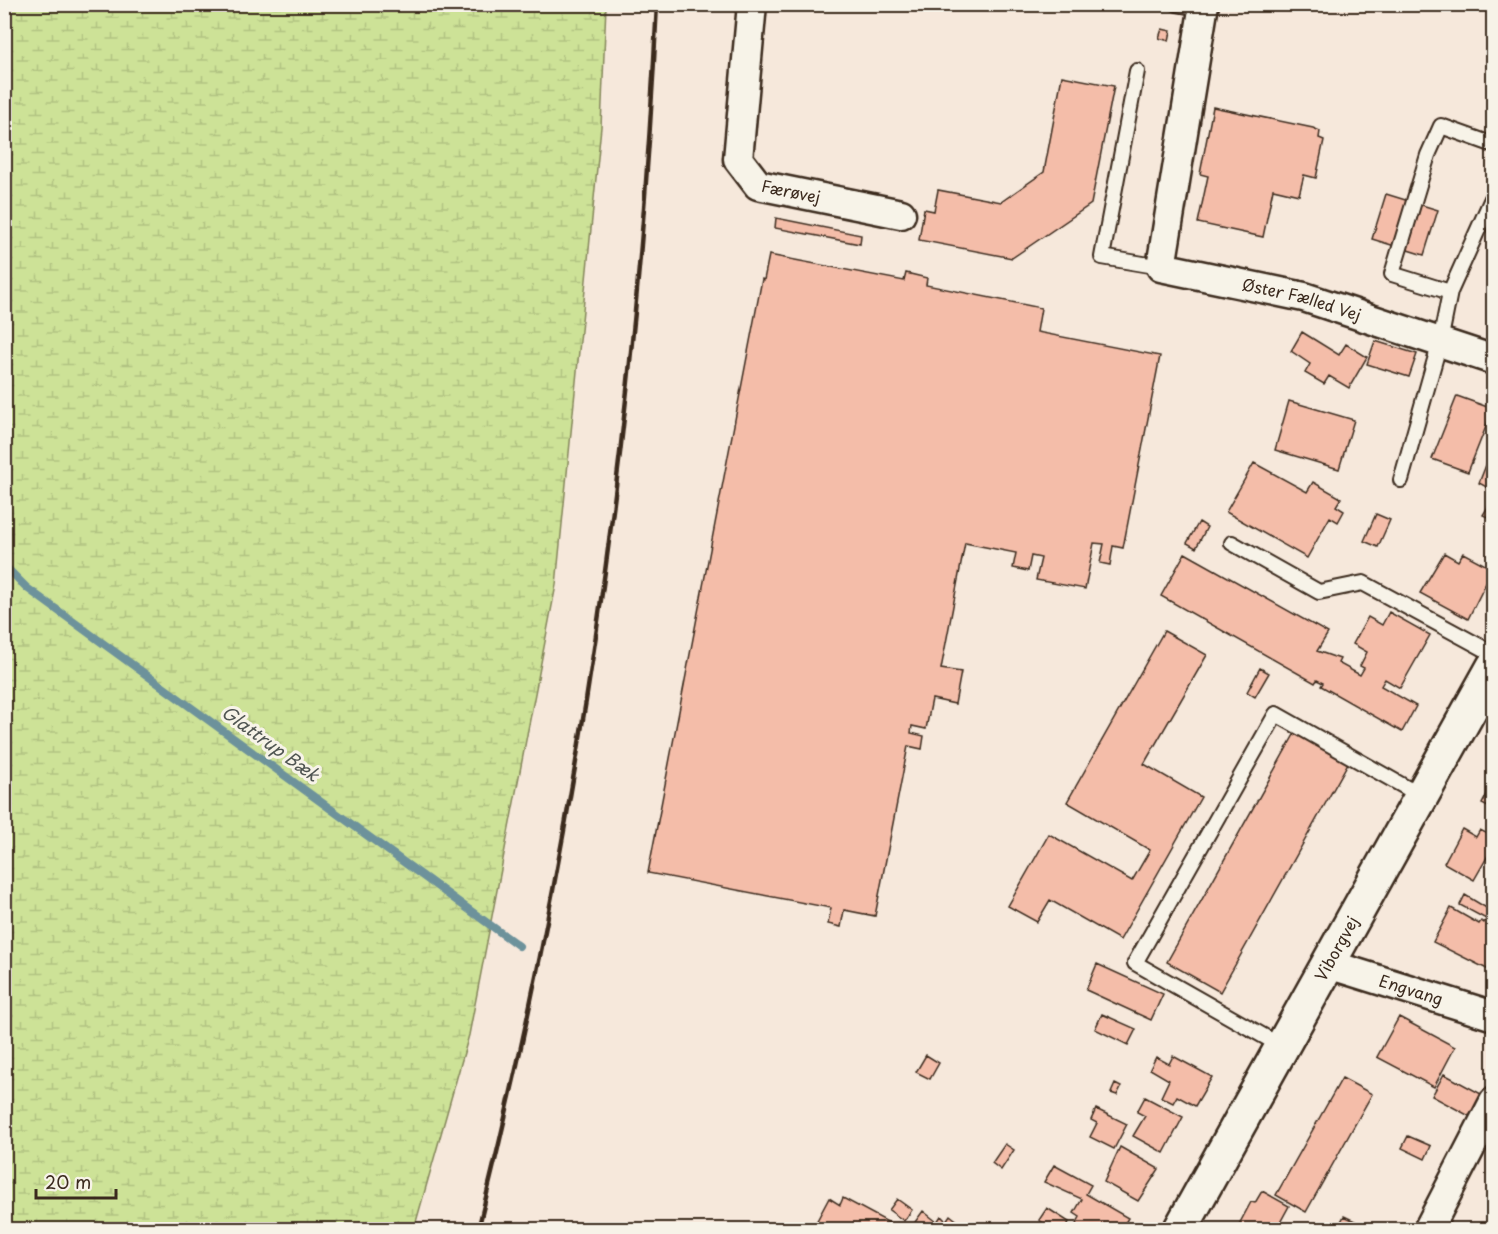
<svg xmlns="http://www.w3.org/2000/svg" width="1498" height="1234" font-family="'Playpen Sans',sans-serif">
	<defs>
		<pattern id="wetland-marsh" width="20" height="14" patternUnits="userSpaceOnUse" patternTransform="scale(1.5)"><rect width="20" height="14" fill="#cde297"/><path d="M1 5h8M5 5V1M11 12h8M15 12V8" fill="none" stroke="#b1c282"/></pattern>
	</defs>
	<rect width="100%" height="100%" fill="#f6e8db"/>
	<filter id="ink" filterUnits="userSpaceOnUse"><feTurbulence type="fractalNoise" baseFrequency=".0167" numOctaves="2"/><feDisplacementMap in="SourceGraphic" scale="12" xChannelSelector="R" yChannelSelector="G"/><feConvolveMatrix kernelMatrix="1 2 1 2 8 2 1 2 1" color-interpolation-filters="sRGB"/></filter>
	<g filter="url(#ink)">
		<!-- wetland -->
		<path fill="url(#wetland-marsh)" stroke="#84865a" stroke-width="1.5" d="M5,4l601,1 -5,122 -45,458 -87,450 -55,194h-409z"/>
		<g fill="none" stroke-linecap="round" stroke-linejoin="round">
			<!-- stream -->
			<path stroke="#6d929b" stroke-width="8" d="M4,565l23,23 492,358"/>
		</g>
		<!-- building -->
		<path fill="#f4bda9" stroke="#3b2a1e" stroke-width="1.5" d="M1162,29l9,2 -2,10 -10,-3z
			M1062,76l52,10 -23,118 -79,54 -93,-18 5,-31 10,2 4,-21 63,12 43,-30z
			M1213,107l100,21 7,3 -1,7 5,2 -8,38 -12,-3 -5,20 -26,-6 -10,48 -65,-14 10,-47 -8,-2z
			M1386,194l52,16 -14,45 -52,-16z
			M776,218l85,17 -1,9 -85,-16z
			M769,255l135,26 2,-8 21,5 -1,7 115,23 -4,24 123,24 -37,192 -10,-2 -3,19 -10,-2 4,-19 -10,-1 -9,46 -49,-9 5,-22 -10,-2 -3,15 -15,-3 3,-15 -51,-10 -24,126 20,3 -6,32 -23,-5 -6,30 -14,-3 -1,7 13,3 -2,13 -14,-3 -33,170 -31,-6 -3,17 -13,-3 3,-16 -183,-35 114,-594 2,1z
			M1302,332l37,23 7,-11 21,13 -18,31 -20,-12 -5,8 -19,-11 5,-9 -19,-13z
			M1375,341l42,13 -8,23 -42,-13z
			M1457,396l36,13 -25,63 -36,-13z
			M1289,401l65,19 -15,49 -64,-19z
			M1488,460l6,3v28l-15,-8z
			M1254,463l53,29 6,-10 28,16 -5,8 8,5 -6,11 -8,-5 -23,41 -81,-46z
			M1494,497v23l-11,-5z
			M1376,514l14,6 -12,27 -14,-6z
			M1199,522l8,5 -11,21 -9,-5z
			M1185,553l143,80 -11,18 23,8 -2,4 22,12 4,-7 -4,-2 7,-14 -14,-8 15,-27 14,8 7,-13 41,23 -30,53 -15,-9 -4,7 35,20 -14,26 -81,-46 2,-3 -6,-3 -2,3 -154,-87z
			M1444,553l14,8 5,-8 30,16 -25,50 -48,-26z
			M1164,631l43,24 -63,109 57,33 -81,143 -70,-40 -13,22 -29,-16 41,-72 83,47 18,-31 -83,-48z
			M1260,668l9,5 -14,24 -8,-5z
			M1295,733l53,30 -128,229 -53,-30z
			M1494,781v29l-12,-6z
			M1462,829l14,8 4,-7 14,7v8l-20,35 -30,-17z
			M1465,895l25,15 -4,9 -26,-14z
			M1451,908l28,16 2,-3 3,2 10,-15v59l-3,4 -58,-29z
			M1097,964l66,30 -12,26 -65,-30z
			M1102,1014l34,15 -8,16 -33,-16z
			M1399,1017l56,30 -21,40 -57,-30z
			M926,1055l13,8 -9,16 -14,-7z
			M1173,1056l39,21 -17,29 -18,-10 -4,7 -12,-6 8,-17 -19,-11 6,-12 13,7z
			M1444,1074l39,21 -12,22 -39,-21z
			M1342,1078l30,16 -66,118 -30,-17z
			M1115,1084l6,3 -4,8 -6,-2z
			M1145,1097l38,20 -19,36 -31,-17 12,-20 -8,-4z
			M1096,1109l31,15 -13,25 -24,-12 7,-14 -6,-3z
			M1408,1136l23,10 -6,13 -23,-11z
			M1005,1144l9,6 -13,20 -9,-7z
			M1120,1147l39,22 -21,32 -34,-19z
			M1054,1165l37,20 -5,9 42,24 -7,12h-48l7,-13 -6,-4 8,-14 -38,-17z
			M1262,1191l27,15 -13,24h-40l15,-28 4,1z
			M829,1198l11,7 3,-7 54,29 -2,3h-83z
			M897,1199l15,11 -8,11 -15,-11z
			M1047,1208l22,14 -4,8h-11l-15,-10z
			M923,1211l14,11 4,-6 5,5 4,-6 19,15h-43l-11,-8z
			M1344,1216l11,5 -4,9 -14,-1z"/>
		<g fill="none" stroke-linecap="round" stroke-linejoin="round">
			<!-- lane casing -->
			<g stroke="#3b2a1e" stroke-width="18">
				<path id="lane" d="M1177,4l26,5
					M1137,71l-35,186 59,10
					M1450,292l-58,-18 36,-119 13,-29 53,19
					M1401,480l39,-138 10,-50 44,-98
					M1232,543l87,49 44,-9 131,71
					M1281,1046l-146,-83 141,-249 145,82"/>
			</g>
			<!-- street casing -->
			<g stroke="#3b2a1e" stroke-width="33">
				<g id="street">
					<path id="s1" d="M752,4l-14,155 20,26 143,29"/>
					<path id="s2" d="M1204,4l-43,263 143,30 190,63"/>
					<path id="s3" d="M1328,964l166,52"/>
					<path d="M1428,1230l66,-128"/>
				</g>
			</g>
			<!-- secondary casing -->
			<g stroke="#3b2a1e" stroke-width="38">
				<g id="secondary">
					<path id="s4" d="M1180,1230l314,-564"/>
				</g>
			</g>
			<!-- lane -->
			<use href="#lane" stroke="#f7f3e8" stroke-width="14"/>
			<!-- street -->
			<use href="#street" stroke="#f7f3e8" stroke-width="28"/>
			<!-- secondary -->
			<use href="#secondary" stroke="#f7f3e8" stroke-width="33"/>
			<!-- rail -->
			<path stroke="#3b2a1e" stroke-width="4.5" d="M478,1230c101,-401 159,-813 179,-1226"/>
		</g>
	</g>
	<g text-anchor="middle" stroke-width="6" stroke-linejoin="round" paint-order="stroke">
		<!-- street labels -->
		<g font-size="16" fill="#3b2a1e" stroke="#f7f3e8">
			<text dy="6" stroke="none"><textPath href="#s1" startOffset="222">Færøvej</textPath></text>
			<text dy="6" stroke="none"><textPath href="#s2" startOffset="411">Øster Fælled Vej</textPath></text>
			<text dy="6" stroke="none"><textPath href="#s4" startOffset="322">Viborgvej</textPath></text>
			<text dy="6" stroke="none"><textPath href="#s3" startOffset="87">Engvang</textPath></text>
		</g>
		<!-- water labels -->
		<g font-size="18" font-style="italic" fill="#505552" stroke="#f7f3e8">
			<text transform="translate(270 744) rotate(36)" y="6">Glattrup Bæk</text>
		</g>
	</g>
	<!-- margin -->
	<rect width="1498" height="1234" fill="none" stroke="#f7f3e8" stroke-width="24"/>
	<rect x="12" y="12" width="1474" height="1210" fill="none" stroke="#3b2a1e" stroke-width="2" filter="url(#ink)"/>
	<!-- scale -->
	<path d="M36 1189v9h80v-9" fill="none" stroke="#3b2a1e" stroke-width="3"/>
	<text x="45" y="1189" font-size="18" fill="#3b2a1e" stroke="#f7f3e8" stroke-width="4.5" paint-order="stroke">20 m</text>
</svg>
